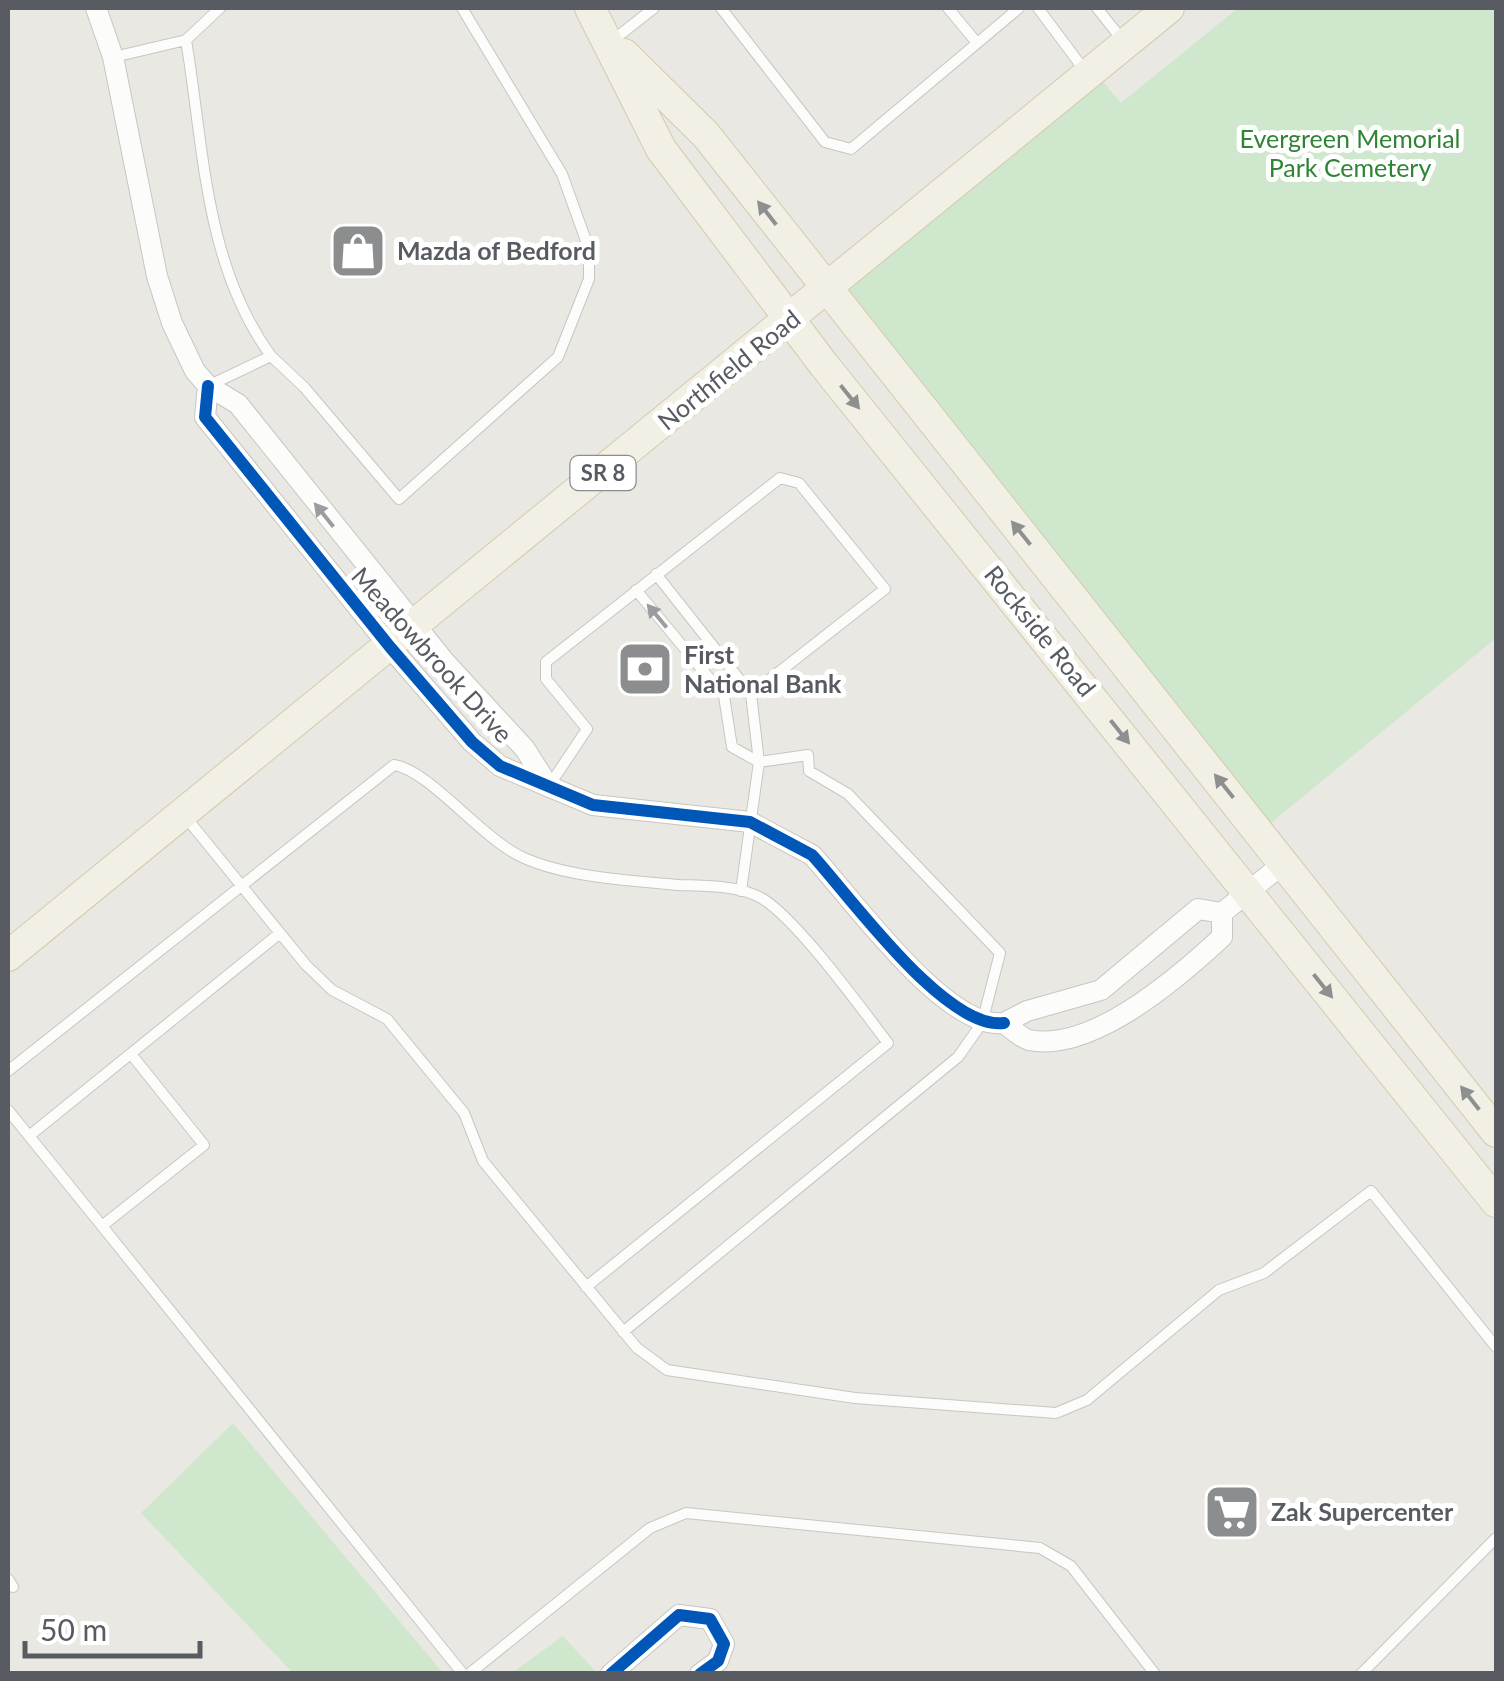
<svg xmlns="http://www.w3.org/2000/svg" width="1504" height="1681" font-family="Lato,sans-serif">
	<rect width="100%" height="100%" fill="#eae8e2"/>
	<!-- green -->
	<path fill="#cfe7cc" d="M1238,8h258v630l-236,194 -432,-542 264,-221 29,34z
		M233,1423l210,250h-150l-152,-160z
		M563,1636l34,37h-85z"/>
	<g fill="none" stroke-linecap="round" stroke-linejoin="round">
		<!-- service casing -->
		<g stroke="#c6c6c5" stroke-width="12">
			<path id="service" d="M721,8l104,134 26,7 168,-141
				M948,8l29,35
				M1038,8l47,63
				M1097,8l27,34
				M186,40l34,-32
				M612,41l42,-33
				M114,57l72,-17c18,107 18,224 85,316l-61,29
				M271,356l33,31 95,112 159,-142 31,-78v-30l-27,-75 -100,-166
				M636,590l88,106 8,51 27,15 -8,-68 -95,-120
				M549,786l38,-57 -41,-50v-17l234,-184 19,5 86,106 -134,105
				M184,815l122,150 26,25 55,29 77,94 19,48 154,187 30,22 188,28 201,15 31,-13 132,-110 45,-17 107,-82 125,156
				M8,1071l386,-306c35,5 87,73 128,92 42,20 111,24 158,28 26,1 60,0 83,14 36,23 97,108 125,144l-302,244
				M8,1110l21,26 251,-203
				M29,1136l73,90 102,-81 -73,-91
				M102,1226l361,448
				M623,1332l335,-275 24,-34 18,-70 -152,-159 -39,-23 -1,-16 -49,7 -18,129
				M8,1579l5,8
				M469,1674l181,-146 36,-15 354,35 31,18 84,108
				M1361,1674l135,-136"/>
		</g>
		<!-- minor casing -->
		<g stroke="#c6c6c5" stroke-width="22">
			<path id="minor" d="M96,8l17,49 44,219 15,47 23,48 13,15 30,18 206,257 81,88 24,38
				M208,386l-3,31 185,230 82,95 28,24 93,39 157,17 62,33c38,41 134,176 192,168
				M1198,909l24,4v24c-43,40 -130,116 -193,103 -8,-2 -18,-12 -25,-17l23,-12 74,-21z
				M1222,913l62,-50
				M611,1674l68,-59 31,4 14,25 -6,17 -18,13"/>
		</g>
		<!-- primary casing -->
		<g stroke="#d4caae" stroke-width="32">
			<path id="primary" d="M590,8l71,141 163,216 672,837
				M624,54l82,81 790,997
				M8,956l1161,-948"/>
		</g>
		<!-- service -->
		<use href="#service" stroke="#fcfcfb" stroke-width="10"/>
		<!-- minor -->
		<use href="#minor" stroke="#fcfcfb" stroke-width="20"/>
		<!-- primary -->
		<use href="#primary" stroke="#f2f0e5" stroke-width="30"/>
		<!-- cycleway casing -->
		<g stroke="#fff" stroke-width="19">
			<path id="cycleway" d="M208,386l-3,31 185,230 82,95 28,24 93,39 157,17 62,33c38,41 134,176 192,168
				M611,1674l68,-59 31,4 14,25 -6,17 -18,13"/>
		</g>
		<!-- cycleway -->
		<use href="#cycleway" stroke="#0057b8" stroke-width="12"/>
	</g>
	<!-- one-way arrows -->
	<defs><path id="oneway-solid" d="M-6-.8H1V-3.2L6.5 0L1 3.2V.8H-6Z" transform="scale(2.5)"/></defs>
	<g fill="#8e9090">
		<use href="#oneway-solid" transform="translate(767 213) rotate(-128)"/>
		<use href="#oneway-solid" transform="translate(850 397) rotate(51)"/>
		<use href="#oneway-solid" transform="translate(1021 533) rotate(-129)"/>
		<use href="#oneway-solid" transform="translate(1120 732) rotate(51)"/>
		<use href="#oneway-solid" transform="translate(1224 786) rotate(-129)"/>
		<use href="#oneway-solid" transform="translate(1323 986) rotate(51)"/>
		<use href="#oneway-solid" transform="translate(1470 1098) rotate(-128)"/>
	</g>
	<g fill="#9a9c9f">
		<use href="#oneway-solid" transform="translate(324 515) rotate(-129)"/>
		<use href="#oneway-solid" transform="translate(657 616) rotate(-130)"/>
	</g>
	<!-- icons -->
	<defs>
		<g id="shop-square" transform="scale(2.875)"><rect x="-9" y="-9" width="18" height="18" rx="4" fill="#8b8d8f" stroke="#fff"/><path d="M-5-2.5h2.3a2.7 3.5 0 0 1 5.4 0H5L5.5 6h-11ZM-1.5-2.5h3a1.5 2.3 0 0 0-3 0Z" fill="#fff"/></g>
		<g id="bank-square" transform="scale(2.875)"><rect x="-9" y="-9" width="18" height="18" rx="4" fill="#8b8d8f" stroke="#fff"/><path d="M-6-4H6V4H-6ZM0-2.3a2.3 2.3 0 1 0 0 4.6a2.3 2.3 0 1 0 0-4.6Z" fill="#fff"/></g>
		<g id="supermarket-square" transform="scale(2.875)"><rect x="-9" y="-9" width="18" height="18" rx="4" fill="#8b8d8f" stroke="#fff"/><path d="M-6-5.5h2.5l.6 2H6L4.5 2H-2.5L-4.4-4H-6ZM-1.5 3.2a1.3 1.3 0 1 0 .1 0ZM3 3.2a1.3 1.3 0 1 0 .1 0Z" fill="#fff"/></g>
	</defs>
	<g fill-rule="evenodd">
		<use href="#shop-square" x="358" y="251"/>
		<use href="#bank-square" x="645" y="669"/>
		<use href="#supermarket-square" x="1232" y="1512"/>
	</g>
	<g text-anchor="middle" stroke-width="10" stroke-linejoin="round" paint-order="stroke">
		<!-- shield labels -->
		<rect fill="#fff" stroke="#8a8d91" stroke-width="2.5" x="570.5" y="456" width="65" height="34" rx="8"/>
		<g font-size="22" font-weight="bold" fill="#585c62">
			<text x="603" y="481">SR 8</text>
		</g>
		<!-- park labels -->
		<g font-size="25" fill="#2e8434" stroke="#fff">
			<text x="1350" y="148">Evergreen Memorial<tspan x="1350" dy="29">Park Cemetery</tspan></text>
		</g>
		<!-- poi labels -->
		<g font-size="25" font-weight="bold" fill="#585c62" stroke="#fff" text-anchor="start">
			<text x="397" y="260">Mazda of Bedford</text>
			<text x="684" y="664">First<tspan x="684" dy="29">National Bank</tspan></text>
			<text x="1271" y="1521">Zak Supercenter</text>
		</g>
		<!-- street labels -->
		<g font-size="25" fill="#585c62" stroke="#fff">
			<text transform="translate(729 370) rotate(-39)" y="9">Northfield Road</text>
			<text transform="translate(1040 631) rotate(51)" y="9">Rockside Road</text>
			<text transform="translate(432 655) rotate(48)" y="9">Meadowbrook Drive</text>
		</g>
	</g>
	<!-- border -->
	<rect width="1504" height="1681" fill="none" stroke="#585c62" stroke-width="20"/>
	<!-- scale -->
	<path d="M25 1641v15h175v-15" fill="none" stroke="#585c62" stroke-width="5"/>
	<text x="40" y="1641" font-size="30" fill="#585c62" stroke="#ffffff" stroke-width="8" paint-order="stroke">50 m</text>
</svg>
